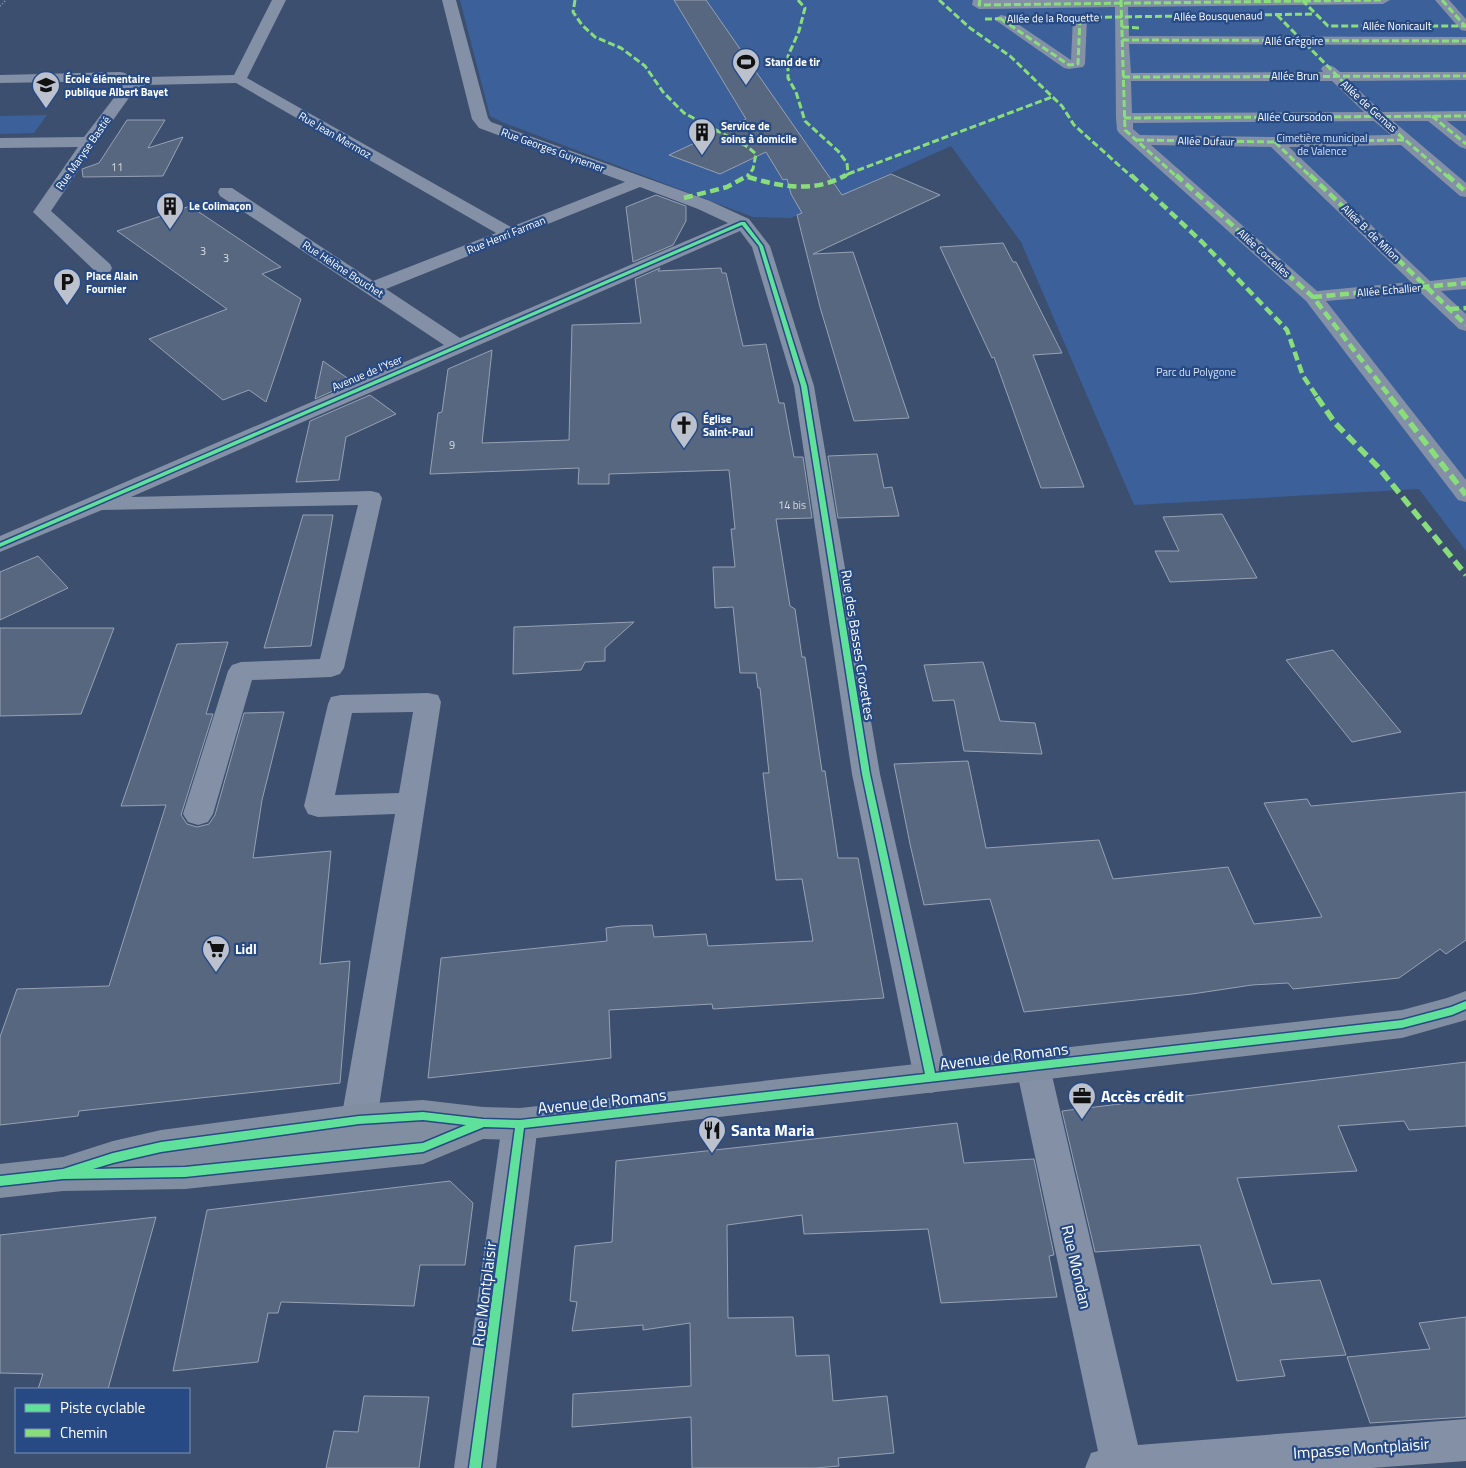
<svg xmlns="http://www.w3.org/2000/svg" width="1466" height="1468" font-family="'Titillium Web',sans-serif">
	<rect width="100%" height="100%" fill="#3c4f6f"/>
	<!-- green -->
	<path fill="#3c609a" d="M460,0h1006v551l-47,-62 -285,16 -113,-263 -70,-96 -160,72 -38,-1 -251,-95 -12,-6z
		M47,115l-13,18 -34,1v-18z"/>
	<!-- building -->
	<path fill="#586780" stroke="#96a1b3" d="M674,0h32l136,195 49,-21 49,21 -127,59 40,-2 56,166 -55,3 -34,-114 -23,-92 5,-2 -11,-19 -4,-15 -4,1 -17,-28 -46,22 -51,-19 77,-36z
		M127,120h38l-17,28 35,-11 -20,39 -80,1 -1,-8 17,-6z
		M656,195l30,11v15l-13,24 -40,17 -7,-55z
		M190,206l91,61 -19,7 39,25 -35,103 -17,-12 -26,10 -74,-61 78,-30 -110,-78z
		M1003,243l10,19h3l46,91 -29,2 51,132 -43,1 -47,-131 -2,1 -52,-111z
		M660,268l-2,3 63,-3 1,5h4l17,73 23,-2 13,59h5l10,54h9l9,61 -36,1 14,87 5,3 7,48h3l17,114h3l13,87h20l26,140 -171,11 -1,-5 -103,6 2,48 -183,20 13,-120 166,-17 -1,-13 15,-2 31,-1 2,12 52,-3 2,12 105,-5 -11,-62 -26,1 -13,-107h6l-9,-85h-2l-2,-15h-16l-7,-66 -18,1 -2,-41h22l-4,-38h4l-6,-59 -120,4v10h-31l1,-16 -149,6 8,-61 4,-1 6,-43 44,-19 -10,93 87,-3 3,-115 69,-2 -6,-44z
		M323,361l30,21 -38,17z
		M370,395l26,19 -50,23 -7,43 -43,2 14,-61z
		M877,454l7,34 8,-1 7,29 -61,2 -10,-62z
		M1222,514l35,64 -87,4 -15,-31h24l-16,-34z
		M303,515h30l-22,131 -47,2z
		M38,556l30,32 -68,32v-48z
		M634,622l-29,26v13l-20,1 -4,8 -68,4 1,-47z
		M0,628h114l-33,86 -81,2z
		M228,642l-22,72h7l-32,101 6,9 10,3 12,-3 6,-9 29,-102 40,-1 -22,88 -9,58 78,-7 -11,113 30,-3 -10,122 -261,28 -1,5 -78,9v-88l17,-48 92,-3 57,-181 -45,1 56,-162z
		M1333,650l68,82 -49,10 -66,-82z
		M983,662l17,59 35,2 7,31 -78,-3 -10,-51 -21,1 -9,-36z
		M968,761l18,87 113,-8 14,39 115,-12 26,57 68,-7 -58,-114 43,-4 4,7 155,-14v148l-20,14 -6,-5 -41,29 -106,11 -5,-6 -36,2 -60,9 -168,18 -34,-113 -66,6 -14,-61 -16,-80z
		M1466,1062v64l-57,4 -5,-9 -66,5 19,45 -120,7 35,106 48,-4 26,75 -66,5 5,16 -48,5 -37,-136 -105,7 -33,-141z
		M957,1123l7,40 70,-4 20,96 -5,1 8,41 -116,6 -13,-74 -124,5 -2,-19 -75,10 1,93 65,-1 3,39 33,-1 4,46 54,-5 7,57 -56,5 1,8 -24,2h-123l-1,-51 -119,10 1,-33 118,-8 -1,-63 -47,7v-5l-71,6 5,-29 -7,-1 5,-55 37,-4 4,-81z
		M450,1181l23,22 -8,62h-45l-6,41 -133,-4 -3,11h-10l-10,49 -85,9 34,-161z
		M156,1217l-48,172h-70l5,-15 -43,-1v-138z
		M1466,1317v100l-96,6 -23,-66 83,-8 -11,-26z
		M364,1396l65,1 -10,71h-93l8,-37 24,1z"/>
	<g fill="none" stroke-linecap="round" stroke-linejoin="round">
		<!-- path -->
		<path stroke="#8390a5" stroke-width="2" stroke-dasharray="1 2" stroke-linecap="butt" d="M0,6l6,-6"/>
		<!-- minor -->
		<path fill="#8390a5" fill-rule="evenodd" d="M272,0h14l-39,78 264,149 114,-45 -146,-54 -7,-9 -30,-119h14l32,118 3,4 219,79 39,18 21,27 44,140 66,388 68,304 -5,11 -12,4 -12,-4 -5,-11 -62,-304 -58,-388 -42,-139 -12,-16 -609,266 240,-6 8,2 3,5 -38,170 -4,6 -9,3 -79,3 -39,134 -5,8 -10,3 -10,-3 -5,-8 45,-143 4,-6 9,-3 79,-3 38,-154 -256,5 -102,42v-16l444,-191 -224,-149 -2,-4 2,-4h12l141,93 123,-48 -260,-150 -90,2 -10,3 -40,56 -45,67 59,53 2,4 -2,4 -7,2 -7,-2 -63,-60 45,-65 -78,1v-10l84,-1 39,-51 -7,-5 -116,2v-8l120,-3 5,1 9,7 12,-3 88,-2zM640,187l58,22 30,14 -268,115 -74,-49z
			M973,0h417l-7,4 -255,3 1,29 337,1v8l-337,-1 2,29 192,-1 -2,-3 2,-3c8,-2 11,1 17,6h126v8l-117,1 33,31 84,-1v10h-19l19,15v13l-6,-2 -32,-26h-35l73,62v14l-6,-1 -59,-51 -112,2 141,134 36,-4v12l-25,2 25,23v17l-7,-2 -38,-36 -95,8 140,179v22l-8,-2 -152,-199 -187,-168 -2,-3 -1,-12 -1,-111 -136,2 -7,-4zM1131,81h201l32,31 -232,1zM1374,121l17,14 -116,2 -135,-2 -7,-6v-6zM1151,145l120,2 140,135 -94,9z
			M1435,0h14l17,19v12l-5,-1z
			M1080,14l7,4 -2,46 -2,3 -14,2 -5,-1 -70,-49 7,-4 5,1 65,44 2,-42z
			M428,693l10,2 3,7 -64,418 -6,11 -12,5 -12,-5 -6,-11 54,-306 -77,3 -10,-3 -4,-8 24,-102 3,-7 10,-2zM413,712l-14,81 -64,2 17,-82z
			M1033,1052l12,4 5,11 88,378 328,-26v42l-94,7h-287l6,-15 7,-2 -82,-384 5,-11z
			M520,1108l12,5 6,11 -42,344h-42l48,-344 6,-11z"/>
		<!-- major -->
		<path fill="#818ea2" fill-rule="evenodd" d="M1466,991v29l-64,18 -882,102 -37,-1 -60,25 -238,25 -122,2 -63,7v-34l63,-7 50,-16 48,-11 198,-26 64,-4 60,7 37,1 882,-98 45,-12z"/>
		<!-- quiet-far2 -->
		<path stroke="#8add7b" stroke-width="3" stroke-dasharray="7 3" stroke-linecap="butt" d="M575,0l-2,12 9,13 13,12 26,11 24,18 18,26 21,21 64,34 8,7 -3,15 -6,8
			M798,0l7,8 -6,23 -11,25v22l8,14 9,29 33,30 9,12 1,11 -4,3
			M939,0l31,28 40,28 52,50 12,19 58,52
			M980,0l-1,5 404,-5
			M1121,0l4,130 52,47
			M1302,0l26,26h138
			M1442,0l24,27
			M1277,15l97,98 74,64
			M985,19l330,-5
			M1001,19l68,46 9,-1 2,-46
			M1122,27l19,1
			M1122,40l344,1
			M1123,77l343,-1
			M1432,116l34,28
			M1124,118l342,-2
			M1137,140l138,2 130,-2
			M1275,142l36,35
			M848,174l204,-77"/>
		<!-- quiet-far1 -->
		<path stroke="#8add7b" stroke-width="4.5" stroke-dasharray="9 4.5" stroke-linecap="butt" d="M1131,175l71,67 85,88 16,46 15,22
			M1176,175l137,122 78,101
			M1310,175l156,150
			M1447,175l19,17
			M748,177c33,10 67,16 98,-2
			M684,198l43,-11 22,-12
			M1313,297l153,-14
			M1450,309l16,-1"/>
		<!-- quiet -->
		<path stroke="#8add7b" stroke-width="5.5" stroke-dasharray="11 5.5" stroke-linecap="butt" d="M1317,397l18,26 43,44 88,108
			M1390,397l76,98"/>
		<!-- cycleway casing -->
		<g stroke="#274a84" stroke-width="3">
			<path id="cycleway" d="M741,222h4l18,24 44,140 63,388 65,299 467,-53 49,-13 15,-6v8l-14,6 -50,13 -878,100 -43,340h-12l46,-340 -31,-1 -61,25 -238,25 -122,2 -63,7v-10l63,-7 50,-16 48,-11 198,-26 64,-4 60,7 37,1 405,-46 -63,-300 -61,-388 -42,-140 -17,-21 -742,322v-4zM423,1120l43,5 -43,18 -238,24 -92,2 20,-6 48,-11 198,-28z"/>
		</g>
		<!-- cycleway -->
		<use href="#cycleway" fill="#60e19b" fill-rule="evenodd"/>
	</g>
	<!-- icons -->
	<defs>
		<g id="stadium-pin" transform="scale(1.4375)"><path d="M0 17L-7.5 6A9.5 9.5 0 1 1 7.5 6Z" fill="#bbc1cd" stroke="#274a84"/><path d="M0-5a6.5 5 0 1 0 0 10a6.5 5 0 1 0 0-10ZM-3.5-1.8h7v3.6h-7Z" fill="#111"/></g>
		<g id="school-pin" transform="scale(1.4375)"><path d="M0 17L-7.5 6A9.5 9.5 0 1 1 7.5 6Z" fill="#bbc1cd" stroke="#274a84"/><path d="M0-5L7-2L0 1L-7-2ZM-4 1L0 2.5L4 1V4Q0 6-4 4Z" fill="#111"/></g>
		<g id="building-pin" transform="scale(1.4375)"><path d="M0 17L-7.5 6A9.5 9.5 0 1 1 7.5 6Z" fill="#bbc1cd" stroke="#274a84"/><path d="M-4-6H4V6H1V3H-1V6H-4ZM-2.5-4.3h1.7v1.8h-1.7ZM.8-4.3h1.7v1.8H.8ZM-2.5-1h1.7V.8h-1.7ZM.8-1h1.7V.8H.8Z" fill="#111"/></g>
		<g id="parking-pin" transform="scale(1.4375)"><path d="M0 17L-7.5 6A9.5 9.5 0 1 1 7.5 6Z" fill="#bbc1cd" stroke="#274a84"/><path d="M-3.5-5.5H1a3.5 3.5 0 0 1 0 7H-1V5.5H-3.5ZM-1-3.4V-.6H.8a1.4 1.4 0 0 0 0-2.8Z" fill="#111"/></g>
		<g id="church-pin" transform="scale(1.4375)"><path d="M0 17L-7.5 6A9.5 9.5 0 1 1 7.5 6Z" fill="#bbc1cd" stroke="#274a84"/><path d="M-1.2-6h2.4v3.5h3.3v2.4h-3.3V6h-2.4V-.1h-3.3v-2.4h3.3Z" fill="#111"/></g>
		<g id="supermarket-pin" transform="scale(1.4375)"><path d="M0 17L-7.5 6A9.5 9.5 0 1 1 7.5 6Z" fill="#bbc1cd" stroke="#274a84"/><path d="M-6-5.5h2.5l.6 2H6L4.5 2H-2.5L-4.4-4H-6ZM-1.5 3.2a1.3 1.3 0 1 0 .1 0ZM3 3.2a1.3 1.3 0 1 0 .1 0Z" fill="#111"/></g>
		<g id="office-pin" transform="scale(1.4375)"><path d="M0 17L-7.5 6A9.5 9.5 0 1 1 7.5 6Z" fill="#bbc1cd" stroke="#274a84"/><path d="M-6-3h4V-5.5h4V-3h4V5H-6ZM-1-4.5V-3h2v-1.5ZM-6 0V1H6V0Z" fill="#111"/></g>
		<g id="restaurant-pin" transform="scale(1.4375)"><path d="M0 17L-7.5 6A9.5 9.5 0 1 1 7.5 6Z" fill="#bbc1cd" stroke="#274a84"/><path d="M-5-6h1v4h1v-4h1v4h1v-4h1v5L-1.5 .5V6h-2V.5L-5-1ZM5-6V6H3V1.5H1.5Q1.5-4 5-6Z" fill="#111"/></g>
	</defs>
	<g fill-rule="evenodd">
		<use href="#stadium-pin" x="746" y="62"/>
		<use href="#school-pin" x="46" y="85"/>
		<use href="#building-pin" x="702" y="132"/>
		<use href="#building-pin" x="170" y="206"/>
		<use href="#parking-pin" x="67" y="282"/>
		<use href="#church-pin" x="684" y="425"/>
		<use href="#supermarket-pin" x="216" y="949"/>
		<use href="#office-pin" x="1082" y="1096"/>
		<use href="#restaurant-pin" x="712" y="1130"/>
	</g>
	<g text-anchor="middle" stroke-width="4.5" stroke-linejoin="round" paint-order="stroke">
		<!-- far-street labels -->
		<g font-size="11" fill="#fff" stroke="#274a84">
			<text transform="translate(1218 16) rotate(-1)" y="4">Allée Bousquenaud</text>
			<text transform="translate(1053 18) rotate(-1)" y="4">Allée de la Roquette</text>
			<text x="1397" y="30">Allée Nonicault</text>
			<text x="1294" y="45">Allé Grégoire</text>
			<text x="1295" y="80">Allée Brun</text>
			<text transform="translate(1369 106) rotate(42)" y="4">Allée de Gemas</text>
			<text x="1295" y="121">Allée Coursodon</text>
			<text transform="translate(335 135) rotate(30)" y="4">Rue Jean Mermoz</text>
			<text transform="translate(1206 141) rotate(1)" y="4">Allée Dufaur</text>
			<text transform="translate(553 150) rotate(20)" y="4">Rue Georges Guynemer</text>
			<text transform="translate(83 153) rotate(-55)" y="4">Rue Maryse Bastié</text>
			<text transform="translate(1371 233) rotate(44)" y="4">Allée B. de Milon</text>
			<text transform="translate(506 235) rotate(-22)" y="4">Rue Henri Farman</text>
			<text transform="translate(1264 253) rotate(42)" y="4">Allée Corcelles</text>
			<text transform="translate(343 269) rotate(33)" y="4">Rue Hélène Bouchet</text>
			<text transform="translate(1389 290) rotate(-5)" y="4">Allée Echallier</text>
			<text transform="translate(367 373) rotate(-23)" y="4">Avenue de l'Yser</text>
		</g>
		<!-- far-poi labels -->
		<g font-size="11" font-weight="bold" fill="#fff" stroke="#274a84" text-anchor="start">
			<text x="765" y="66">Stand de tir</text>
			<text x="65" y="83">École élémentaire<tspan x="65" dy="13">publique Albert Bayet</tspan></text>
			<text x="721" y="130">Service de<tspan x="721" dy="13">soins à domicile</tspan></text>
			<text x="189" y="210">Le Colimaçon</text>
			<text x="86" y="280">Place Alain<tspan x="86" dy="13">Fournier</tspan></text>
			<text x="703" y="423">Église<tspan x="703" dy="13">Saint-Paul</tspan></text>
		</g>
		<!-- far-park labels -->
		<g font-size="11" fill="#d4e2f6" stroke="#274a84">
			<text x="1322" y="142">Cimetière municipal<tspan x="1322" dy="13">de Valence</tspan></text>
			<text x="1196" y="376">Parc du Polygone</text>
		</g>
		<!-- number labels -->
		<g font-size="11" fill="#d5d9df">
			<text x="117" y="171">11</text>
			<text x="203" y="255">3</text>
			<text x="226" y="262">3</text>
			<text x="452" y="449">9</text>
			<text x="792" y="509">14 bis</text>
		</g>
		<!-- street labels -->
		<g font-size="14" fill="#fff" stroke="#274a84">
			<text transform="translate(858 645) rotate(81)" y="5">Rue des Basses Crozettes</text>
		</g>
		<!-- poi labels -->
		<g font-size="14" font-weight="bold" fill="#fff" stroke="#274a84" text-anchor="start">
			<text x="235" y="954">Lidl</text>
		</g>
		<!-- near-street labels -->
		<g font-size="16" fill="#fff" stroke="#274a84">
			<text transform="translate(1004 1056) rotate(-7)" y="6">Avenue de Romans</text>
			<text transform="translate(602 1101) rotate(-6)" y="6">Avenue de Romans</text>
			<text transform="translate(1077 1267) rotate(77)" y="6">Rue Mondan</text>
			<text transform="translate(484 1294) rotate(-83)" y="6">Rue Montplaisir</text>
			<text transform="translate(1361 1448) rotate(-4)" y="6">Impasse Montplaisir</text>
		</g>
		<!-- near-poi labels -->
		<g font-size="16" font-weight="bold" fill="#fff" stroke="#274a84" text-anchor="start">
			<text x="1101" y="1102">Accès crédit</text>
			<text x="731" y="1136">Santa Maria</text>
		</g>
	</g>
	<!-- legend -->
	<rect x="15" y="1388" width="175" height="65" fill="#274a84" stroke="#7d92b5"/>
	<rect x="25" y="1404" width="25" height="8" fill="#60e19b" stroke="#7d92b5"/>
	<text x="60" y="1413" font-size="15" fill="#ffffff">Piste cyclable</text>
	<rect x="25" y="1429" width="25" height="8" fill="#8add7b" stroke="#7d92b5"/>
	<text x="60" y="1438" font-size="15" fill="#ffffff">Chemin</text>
</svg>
